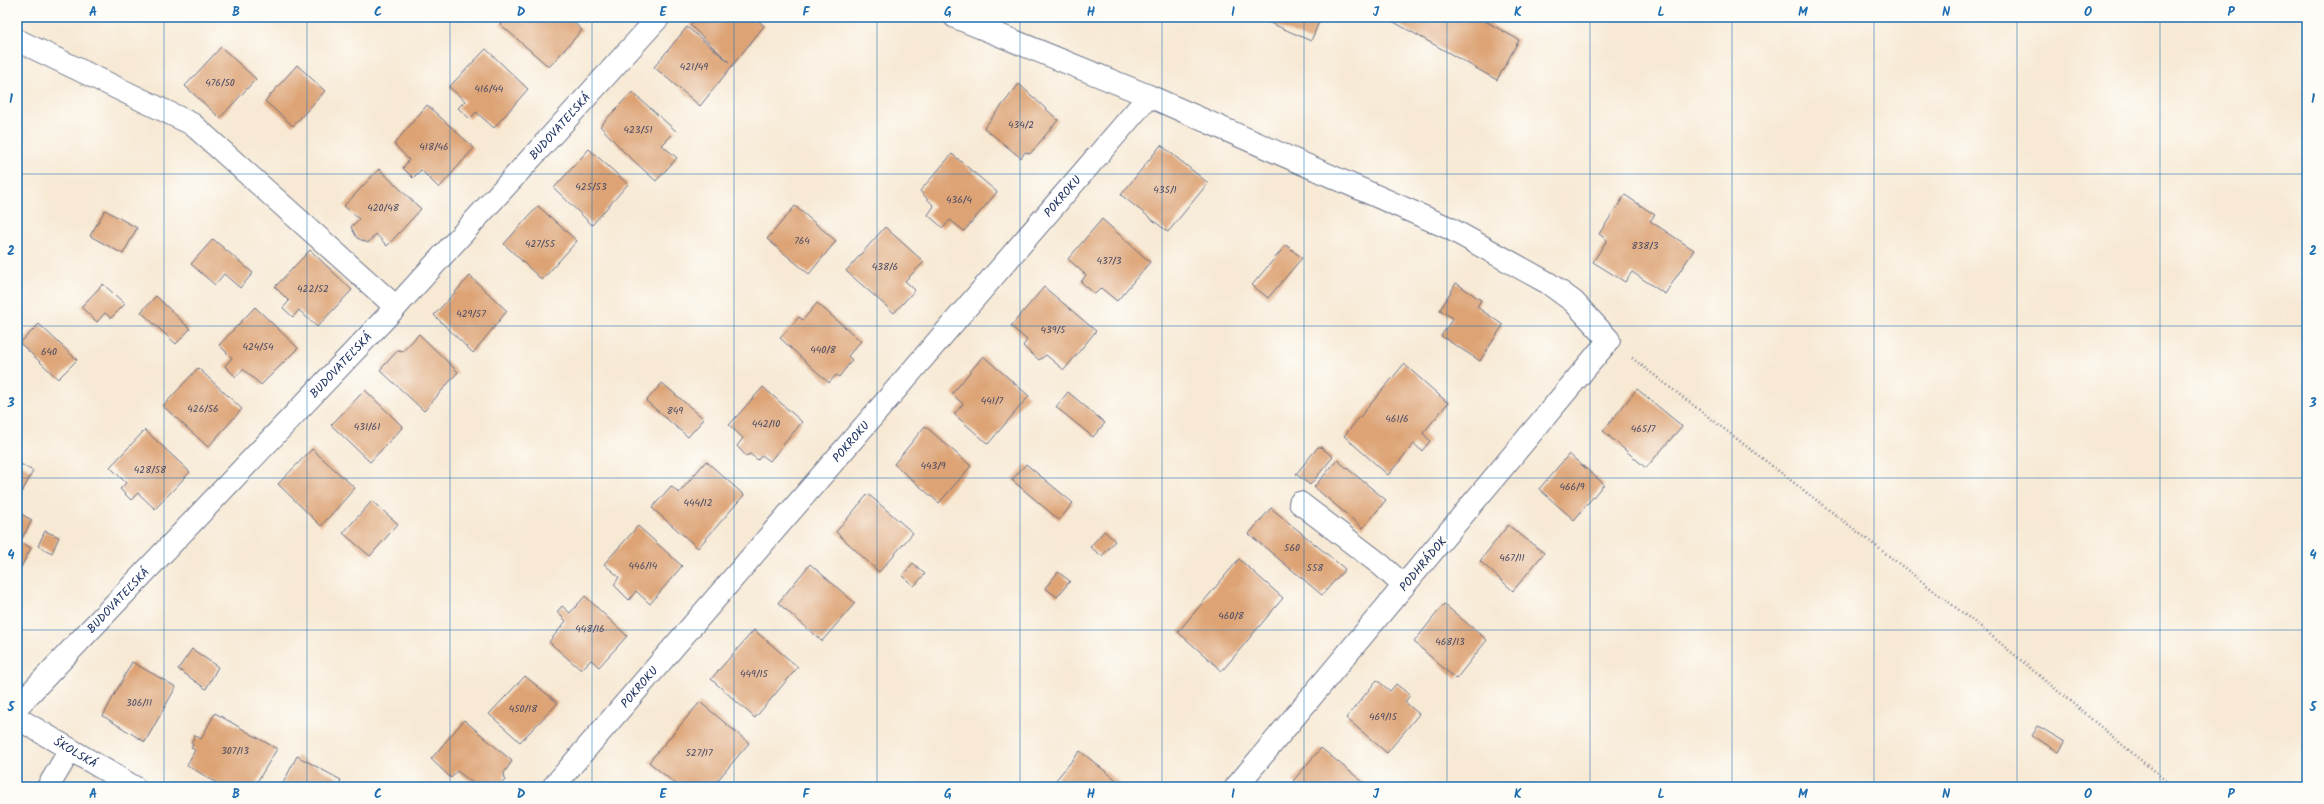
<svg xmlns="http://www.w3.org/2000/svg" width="2324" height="804" font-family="Kalam,sans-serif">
	<rect width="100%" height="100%" fill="#fdfcf7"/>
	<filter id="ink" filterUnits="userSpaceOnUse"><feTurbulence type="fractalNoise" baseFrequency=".025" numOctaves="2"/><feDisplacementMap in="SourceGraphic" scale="8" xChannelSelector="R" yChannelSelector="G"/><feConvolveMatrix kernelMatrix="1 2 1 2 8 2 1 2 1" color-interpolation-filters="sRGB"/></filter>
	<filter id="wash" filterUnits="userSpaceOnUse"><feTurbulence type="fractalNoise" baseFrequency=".012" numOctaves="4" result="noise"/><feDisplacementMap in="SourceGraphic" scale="16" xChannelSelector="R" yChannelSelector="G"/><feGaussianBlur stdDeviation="0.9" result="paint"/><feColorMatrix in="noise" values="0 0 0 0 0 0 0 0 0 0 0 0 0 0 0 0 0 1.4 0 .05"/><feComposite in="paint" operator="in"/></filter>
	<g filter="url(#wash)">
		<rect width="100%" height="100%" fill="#f7e9d4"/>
		<g id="blocks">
			<!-- building -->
			<path fill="#dda375" d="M506,17h62l14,13 -33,37 -49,-43z
				M698,17h57l9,9 -64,80 -46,-39 33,-40 42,35 -39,-37z
				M1257,17h64l-10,24z
				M1385,17h93l41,23 -22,40z
				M221,47l35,32 -36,39 -35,-32z
				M486,49l42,40 -34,39 -18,-16 -6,7 -12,-11 7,-7 -16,-14z
				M297,65l28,26 -32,35 -28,-25z
				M1019,84l39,36 -28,34 -5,-2 -4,6 -37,-30z
				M632,92l44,39 -14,14 15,13 -21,23 -32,-29 -24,-26z
				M427,105l47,43 -35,40 -18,-18 -8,8 -10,-10 6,-8 -15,-16z
				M1161,145l47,38 -40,49 -47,-37z
				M589,149l39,35 -36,41 -38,-37z
				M952,154l45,38 -33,39 -14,-11 -7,8 -15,-13 6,-9 -14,-15z
				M379,169l42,40 -34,37 -11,-12 -8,9 -11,-5 -6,-11 8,-8 -15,-13z
				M1625,195l30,20 -5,6 44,29 -29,44 -33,-22 -7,10 -32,-20 14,-22 -8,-6z
				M538,206l39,35 -35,39 -38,-36z
				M795,206l41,35 -27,33 -42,-35z
				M105,210l32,18 -14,26 -33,-18z
				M1102,219l48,43 -33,39 -16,-13 -6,6 -14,-12 5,-7 -18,-16z
				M885,227l39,35 -19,19 10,9 -21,23 -48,-42z
				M213,239l40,34 -13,15 -16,-14 -9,11 -24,-21z
				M1286,245l16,13 -34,40 -16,-13z
				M310,250l42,40 -35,37 -18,-17 -6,7 -10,-9 6,-7 -14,-14z
				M470,276l37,35 -34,42 -39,-38z
				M1456,283l25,17 -4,7 26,18 -23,36 -39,-25 12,-18 -13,-8z
				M103,284l22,20 -14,14 -6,-5 -8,9 -16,-15z
				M1044,287l52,44 -32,39 -18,-15 -7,5 -16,-14 4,-6 -16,-14z
				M156,296l34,33 -14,15 -35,-32z
				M817,303l44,38 -13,15 4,4 -13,17 -3,-2 -7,8 -49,-45 19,-21 4,3z
				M255,307l43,41 -37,37 -18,-16 -7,8 -11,-11 7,-8 -13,-13z
				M39,324l38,36 -19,19 -38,-36z
				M419,334l39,38 -34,39 -44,-41 18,-20 5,1z
				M983,356l46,40 -41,48 -34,-30 9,-10 -11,-10z
				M1404,364l44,39 -25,30 7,8 -8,10 -8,-7 -26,31 -44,-39z
				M198,368l44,41 -34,38 -45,-41z
				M662,383l42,36 -16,18 -42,-36z
				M763,387l39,35 -32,39 -8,-6 -4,5 -8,-6 -4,2 -9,-10 6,-8 -14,-13z
				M1637,389l45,37 -36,42 -43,-37z
				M365,390l38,37 -33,35 -39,-37z
				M1068,392l37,31 -12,14 -37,-30z
				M925,426l46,40 -32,37 -45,-39z
				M145,430l45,42 -35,37 -17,-16 -7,7 -11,-11 6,-6 -16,-16z
				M1318,447h3l12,10 -23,28 -14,-11z
				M312,449l43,39 -34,38 -43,-42z
				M1569,454l35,30 -30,36 -35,-31z
				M1337,460l49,40 -23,28 -49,-41z
				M706,461l38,34 -46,53 -46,-40 19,-22 8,7z
				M17,462l16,9 -11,21 -5,-3z
				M1026,464l47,39 -14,17 -47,-40z
				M868,494l45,39 -34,39 -43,-40z
				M372,501l26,23 -28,32 -27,-23z
				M1271,508l74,61 -23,26 -73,-61z
				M17,512l15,8 -12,22 11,6 -12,23 -2,-1z
				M1508,525l36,28 -31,38 -33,-30z
				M638,526l44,40 -32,38 -14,-13 -7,9 -15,-15 5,-8 -15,-13z
				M45,531l14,6 -7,16 -14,-7z
				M1104,531l11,10 -13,15 -12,-9z
				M1239,559l44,39 -61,73 -44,-39z
				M913,563l12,11 -11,12 -12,-10z
				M810,564l45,39 -33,38 -44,-38z
				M1058,572l12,9 -13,16 -12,-9z
				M585,596l42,40 -28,31 -8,-7 -10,10 -32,-28 17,-21 -9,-9 5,-6 8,7z
				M1444,604l43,36 -31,39 -42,-37z
				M754,630l44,37 -43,51 -44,-39z
				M192,649l26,18 -12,22 -28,-20z
				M132,662l44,25 -31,55 -42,-26z
				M525,676l33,27 -38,39 -31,-28z
				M1377,680l13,11 6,-7 14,11 -5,7 14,12 -32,39 -41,-35z
				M700,702l49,41 -37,44h-33l-30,-25z
				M215,713l62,36 -23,38h-31l-36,-22 8,-15 -4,-2 2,-3 -2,-2 4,-8 6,4z
				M464,720l48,41 -8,12 1,7 -6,7h-21l-21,-16 -6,7 -20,-19z
				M2038,726l27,16 -6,10 -27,-16z
				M1321,748l43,35 -3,4h-61l-7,-6z
				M1080,751l45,36h-75z
				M297,756l44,24 -3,7h-57z"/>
		</g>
	</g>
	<g filter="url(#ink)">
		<use href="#blocks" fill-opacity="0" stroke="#687087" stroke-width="1"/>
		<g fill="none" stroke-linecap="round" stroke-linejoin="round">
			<!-- minor casing -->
			<g stroke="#687087" stroke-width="24">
				<g id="minor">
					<path d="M955,17l194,79 300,132 99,55 26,19 35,38 -373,447"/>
					<path d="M17,40l175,84 204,183"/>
					<path d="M1300,503l81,62 23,21"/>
					<path id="s1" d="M17,707l379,-400 263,-290"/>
					<path id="s2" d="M17,718l117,69"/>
					<path d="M48,787l22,-37"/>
					<path id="s3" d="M553,787l596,-691"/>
				</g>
			</g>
			<!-- path -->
			<path stroke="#687087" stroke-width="2.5" stroke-dasharray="1 3" stroke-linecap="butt" d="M1632,358l349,269 192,160"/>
			<!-- minor -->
			<use href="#minor" stroke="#fff" stroke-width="22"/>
		</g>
	</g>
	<!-- grid -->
	<path fill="none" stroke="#1f6fb2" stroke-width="1" stroke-opacity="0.55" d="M164,17v770M307,17v770M450,17v770M592,17v770M734,17v770M877,17v770M1020,17v770M1162,17v770M1304,17v770M1447,17v770M1590,17v770M1732,17v770M1874,17v770M2017,17v770M2160,17v770M17,174h2290M17,326h2290M17,478h2290M17,630h2290"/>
	<g text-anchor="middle" stroke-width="4" stroke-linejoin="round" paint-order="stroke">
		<!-- number labels -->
		<g font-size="10" fill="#4c4c64">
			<text x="694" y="70">421/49</text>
			<text x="220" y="86">476/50</text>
			<text x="489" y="92">416/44</text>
			<text x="1021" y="128">434/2</text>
			<text x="638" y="133">423/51</text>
			<text x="434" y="150">418/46</text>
			<text x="591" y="190">425/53</text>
			<text x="1165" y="193">435/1</text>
			<text x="959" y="203">436/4</text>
			<text x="383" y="211">420/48</text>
			<text x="802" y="244">764</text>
			<text x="540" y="247">427/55</text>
			<text x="1645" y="249">838/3</text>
			<text x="1109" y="264">437/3</text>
			<text x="885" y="270">438/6</text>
			<text x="313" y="292">422/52</text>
			<text x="471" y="317">429/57</text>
			<text x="1053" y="333">439/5</text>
			<text x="258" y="350">424/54</text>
			<text x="823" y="353">440/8</text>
			<text x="49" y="355">640</text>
			<text x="992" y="404">441/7</text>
			<text x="203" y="412">426/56</text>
			<text x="675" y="414">849</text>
			<text x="1397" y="422">461/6</text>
			<text x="766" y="427">442/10</text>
			<text x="367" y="430">431/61</text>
			<text x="1643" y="432">465/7</text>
			<text x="933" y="469">443/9</text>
			<text x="150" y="473">428/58</text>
			<text x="1572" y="490">466/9</text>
			<text x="698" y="506">444/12</text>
			<text x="1292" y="551">560</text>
			<text x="1512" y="561">467/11</text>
			<text x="643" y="569">446/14</text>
			<text x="1315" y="571">558</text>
			<text x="1231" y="619">460/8</text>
			<text x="590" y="632">448/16</text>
			<text x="1450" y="645">468/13</text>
			<text x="754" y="677">449/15</text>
			<text x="139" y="706">306/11</text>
			<text x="523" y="712">450/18</text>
			<text x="1383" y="720">469/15</text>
			<text x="235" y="754">307/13</text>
			<text x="699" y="756">527/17</text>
		</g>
		<!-- street labels -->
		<g font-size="12" fill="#1b2f5e" stroke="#fdfcf7">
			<text dy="4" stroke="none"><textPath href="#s1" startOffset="795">BUDOVATEĽSKÁ</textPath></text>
			<text dy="4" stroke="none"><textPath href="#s3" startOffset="780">POKROKU</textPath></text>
			<text dy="4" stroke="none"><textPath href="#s1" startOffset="471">BUDOVATEĽSKÁ</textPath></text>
			<text dy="4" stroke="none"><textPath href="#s3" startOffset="456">POKROKU</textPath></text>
			<text transform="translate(1423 564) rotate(-50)" y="4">PODHRÁDOK</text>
			<text dy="4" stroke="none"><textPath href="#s1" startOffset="147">BUDOVATEĽSKÁ</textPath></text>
			<text dy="4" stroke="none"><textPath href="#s3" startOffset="132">POKROKU</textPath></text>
			<text dy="4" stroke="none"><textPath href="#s2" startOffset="68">ŠKOLSKÁ</textPath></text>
		</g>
	</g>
	<!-- margin -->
	<rect width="2324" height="804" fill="none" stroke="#fdfcf7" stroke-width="44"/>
	<rect x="22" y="22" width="2280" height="760" fill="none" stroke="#1f6fb2" stroke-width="1.5"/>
	<g font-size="13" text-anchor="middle" font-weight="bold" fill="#1f6fb2">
		<text x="93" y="16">A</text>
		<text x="236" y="16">B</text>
		<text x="378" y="16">C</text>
		<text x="521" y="16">D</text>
		<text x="663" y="16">E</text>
		<text x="806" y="16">F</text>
		<text x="948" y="16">G</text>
		<text x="1091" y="16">H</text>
		<text x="1233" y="16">I</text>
		<text x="1376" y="16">J</text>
		<text x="1518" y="16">K</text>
		<text x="1661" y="16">L</text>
		<text x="1803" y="16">M</text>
		<text x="1946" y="16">N</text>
		<text x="2088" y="16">O</text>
		<text x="2231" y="16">P</text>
		<text x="11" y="103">1</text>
		<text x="2313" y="103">1</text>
		<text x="11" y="255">2</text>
		<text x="2313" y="255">2</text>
		<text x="11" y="407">3</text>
		<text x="2313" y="407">3</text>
		<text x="11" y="559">4</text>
		<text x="2313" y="559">4</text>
		<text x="11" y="711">5</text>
		<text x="2313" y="711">5</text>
		<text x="93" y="798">A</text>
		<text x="236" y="798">B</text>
		<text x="378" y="798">C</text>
		<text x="521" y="798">D</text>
		<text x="663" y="798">E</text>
		<text x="806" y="798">F</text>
		<text x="948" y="798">G</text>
		<text x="1091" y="798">H</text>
		<text x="1233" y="798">I</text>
		<text x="1376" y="798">J</text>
		<text x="1518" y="798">K</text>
		<text x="1661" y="798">L</text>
		<text x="1803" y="798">M</text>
		<text x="1946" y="798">N</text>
		<text x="2088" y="798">O</text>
		<text x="2231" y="798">P</text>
	</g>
</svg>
